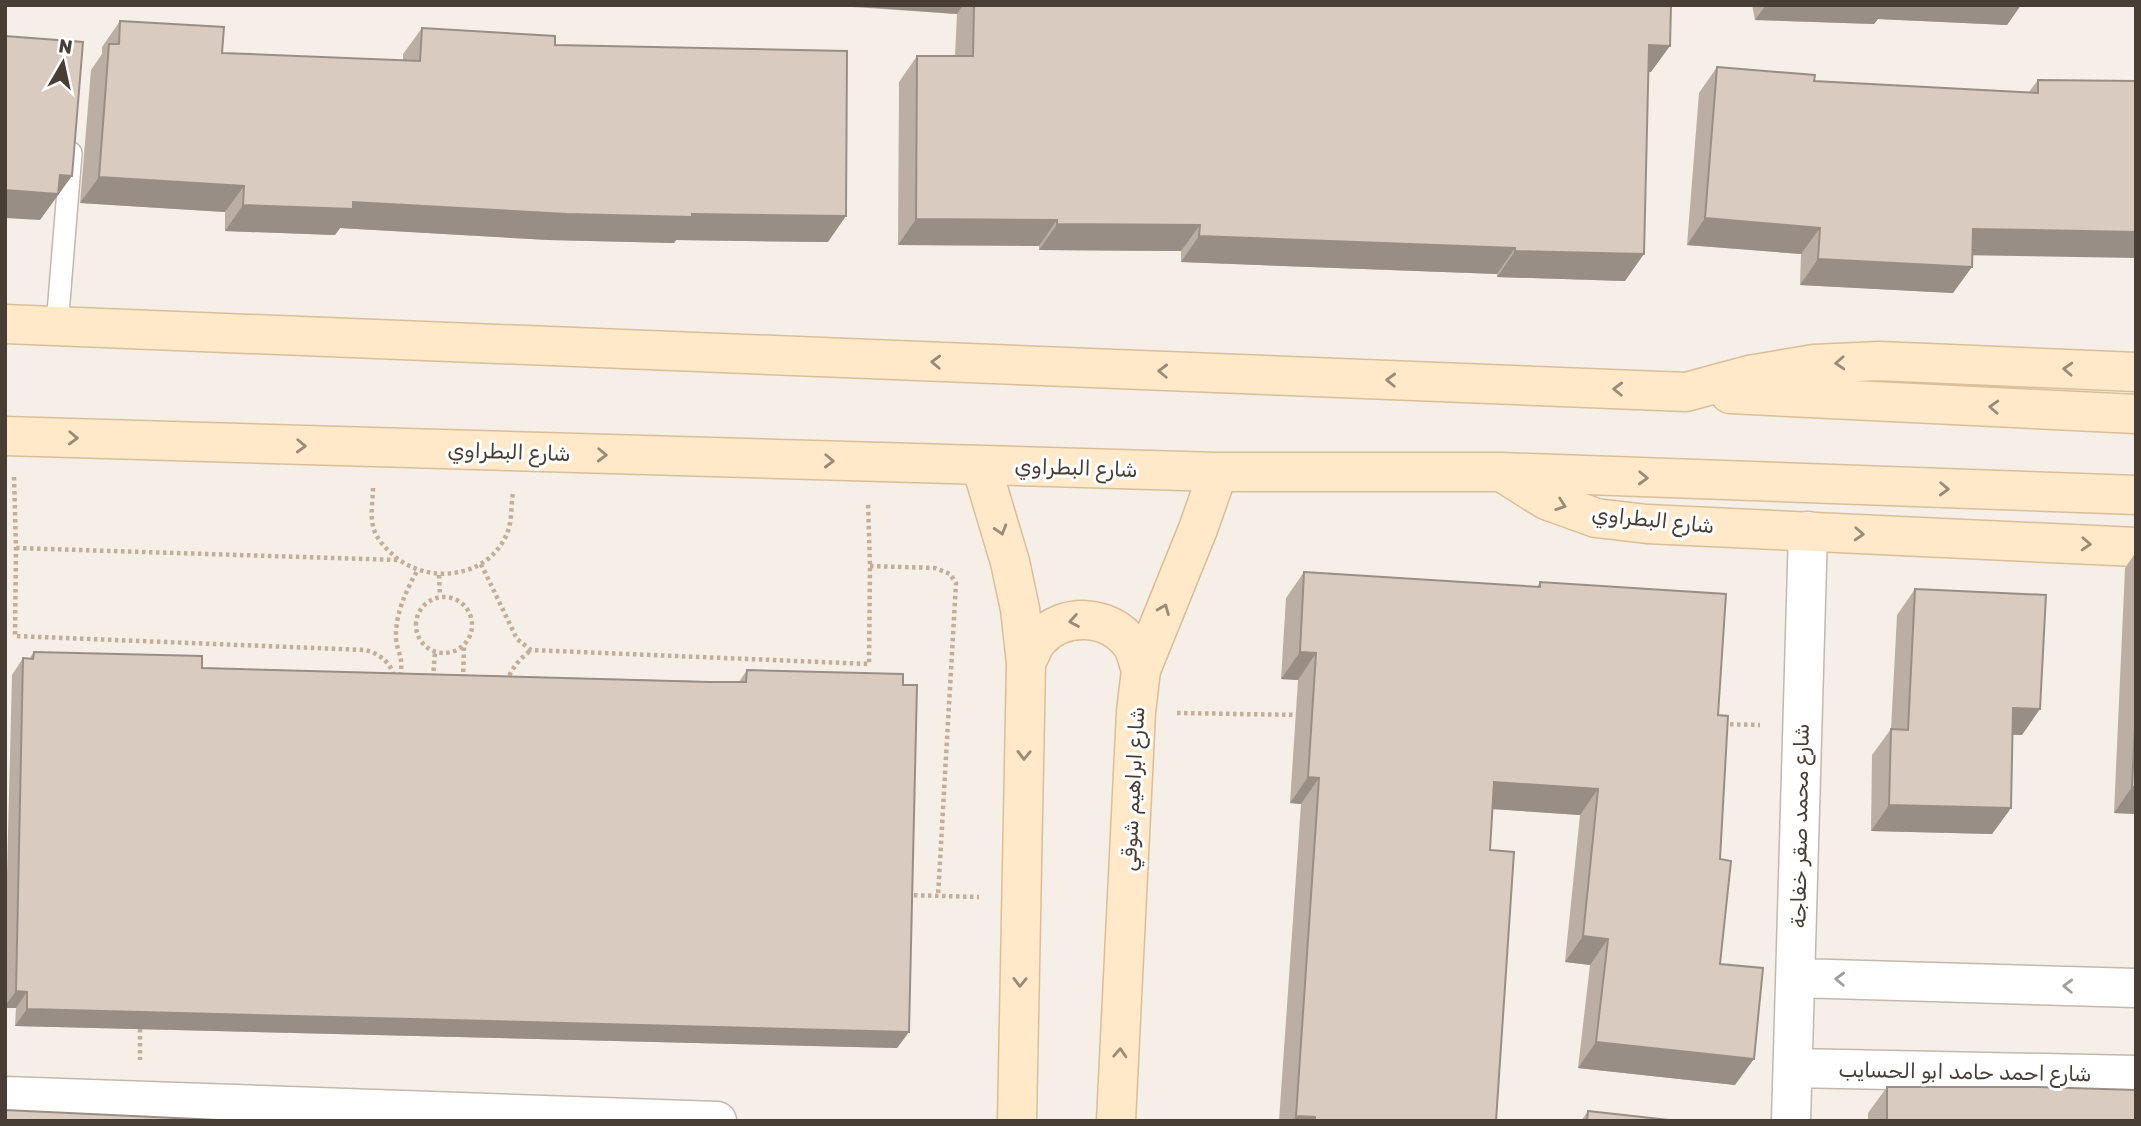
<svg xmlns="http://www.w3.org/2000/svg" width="2141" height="1126" font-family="Rubik,'Noto Naskh Arabic',sans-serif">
	<rect width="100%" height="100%" fill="#f5efe8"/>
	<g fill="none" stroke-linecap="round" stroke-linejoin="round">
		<!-- lane casing -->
		<g stroke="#c4b8ad" stroke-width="24">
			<path id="lane" d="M57,326l14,-173"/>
		</g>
		<!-- street casing -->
		<g stroke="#c4b8ad" stroke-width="41">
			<path id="street" d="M1797,978l339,10
				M1794,1068l342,7
				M5,1096l712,25
				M1791,1121l17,-590"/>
		</g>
		<!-- secondary casing -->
		<g stroke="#dabe98" stroke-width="41">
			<path id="secondary" d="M5,324l1681,68 63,-17 65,-11 65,-3 257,11
				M1730,394l406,20
				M5,436l1213,36h283l635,23
				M981,465l29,97 10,47 6,54 -9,458
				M1503,473l43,27 50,18 51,6 489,23
				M1026,663c4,-7 7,-18 13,-24 25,-27 70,-25 92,5 5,7 7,18 10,26
				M1116,1121l20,-409 5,-42 57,-141 20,-57"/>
		</g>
		<!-- path -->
		<path stroke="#c3ae9a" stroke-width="4.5" stroke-dasharray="3.5 3.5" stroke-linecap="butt" d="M14,477l2,71 -1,88 350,14c14,3 28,14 29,29
			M373,488c0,11 -3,26 0,38 2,10 10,20 18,27 34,33 99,27 117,-22 4,-11 3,-26 5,-38
			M16,548l382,12
			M481,564l36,75 14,11 338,14 1,-98 -2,-64
			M870,566l65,2 15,6 6,9 -18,313
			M439,575l1,21
			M416 625a28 28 0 1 1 56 0a28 28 0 1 1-56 0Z
			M400,676c4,-19 -2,-21 -4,-37 -1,-25 10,-48 21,-68
			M433,678l2,-26
			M463,679l1,-33
			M507,682c4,-14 13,-23 24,-32
			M1177,713l124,2
			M1723,724l37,1
			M907,895l72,2
			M140,1029v31"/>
		<!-- lane -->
		<use href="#lane" stroke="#fff" stroke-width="21"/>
		<!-- street -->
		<use href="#street" stroke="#fff" stroke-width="38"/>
		<!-- secondary -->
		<use href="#secondary" stroke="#ffe9c8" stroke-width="38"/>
	</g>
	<!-- wall -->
	<path fill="#bbafa5" d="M1671,5l-20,67h-3l-23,209 -128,-4v-3l-316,-12v-11l-142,-1v-4l-141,-1 1,-163 18,-26h38l2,-42 -120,-8z
		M1752,5h269l-14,20 -129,-6 -4,5 -119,-4z
		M120,21l102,32 181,7v-6l19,-26 133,17 273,197 -152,-2 -2,3 -125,-3 -209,-12 -5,7 -110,-4v-19l-145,-9 11,-133 11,-16v-7z
		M1717,67l97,14 215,11 9,-12 98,1 -164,175 -19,37 -153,-8 1,-31 -114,-9 12,-152z
		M2136,552v262l-22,-1 11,-245z
		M1304,572l233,15 3,-5 178,133 2,249 15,121 -157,-17 12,-103 -25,-3 15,-147 -88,-6 -2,41 6,271h-217l22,-317 -11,-1 8,-123 -17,-1 5,-81z
		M1915,589l107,146h-10l-1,73 -19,26 -121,-3 1,-76 19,-26 6,-114z
		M34,652l168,16 537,14 8,-12 162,362 -12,16 -882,-22 1,-18h-11v-54l7,-279 11,-17 6,1z
		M1887,1087l249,34h-268v-8z
		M1588,1111l90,10h-97z"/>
	<!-- shaded-wall -->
	<path fill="#998e86" d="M837,5h126l-6,9z
		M1766,5h255l-14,20 -129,-6 -4,5 -119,-4z
		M1649,45l21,1 -19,26 -21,-1z
		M60,175l12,1 -32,44 -35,-2v-28z
		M99,177l145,9 -19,26 -145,-9z
		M353,202l339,12 154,2 -18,26 -152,-2 -2,3 -125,-3 -209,-12 -5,7 -110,-4 18,-26z
		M1705,218l115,10 -19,26 -114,-9z
		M916,219l141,1 -18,26 -141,-1z
		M1057,224l143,1 -19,26 -142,-1z
		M1973,229l163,3v26l-181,-3z
		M1199,236l316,12 -18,26 -316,-12z
		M1515,251l129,3 -19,27 -128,-4z
		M1818,259l154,8 -19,26 -153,-8z
		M1300,652l16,1 -18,27 -17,-1z
		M2013,708l27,1 -18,26 -27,-1z
		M1308,777l11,1 -18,26 -11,-1z
		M1494,782l104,7 -18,26 -104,-7z
		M2132,787h4v27l-22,-1z
		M1889,805l122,3 -19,26 -121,-3z
		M1583,936l25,3 -18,26 -25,-3z
		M16,991l11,1 -11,16h-11v-2z
		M27,1009l882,23 -12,16 -882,-22z
		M1596,1042l158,17 -19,26 -157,-17z
		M1296,1116l19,1 -3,4h-19z"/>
	<!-- building -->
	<path fill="#dacbc0" stroke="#998e86" stroke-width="2" d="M974,5h697l-1,41 -21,-1 -5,209 -129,-3v-3l-316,-12 1,-11 -143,-1v-4l-141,-1 1,-163h56z
		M120,21l104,6 -2,26 198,8 2,-33 133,8v9l292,6 -1,165 -154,-2v3l-125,-3 -214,-12v7l-110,-4 1,-19 -145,-9 10,-133h10z
		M5,36l78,6 -11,134 -12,-1 -2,19 -53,-4z
		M1717,67l98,8 -1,6 224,12v-13l98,1v151l-163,-3 -1,38 -154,-8 2,-31 -115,-10z
		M1304,572l236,15v-5l186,12 -8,121 10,1 -8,143 11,2 -11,103 43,4 -9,91 -158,-17 12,-103 -25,-3 15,-147 -104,-7 -4,68 24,2 -18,269h-181v-4l-19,-1 23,-338 -11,-1 8,-124 -16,-1z
		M1915,589l131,6 -6,114 -27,-1 -2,100 -122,-3 2,-76 17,1z
		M34,652l168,4v12l507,14h37l1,-12 156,4v11h14l-8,347 -882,-23v-17l-11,-1 7,-333 10,1z
		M2136,708v79h-4z
		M1887,1087h150l99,3v31h-249z
		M5,1110l234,11h-234z
		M1588,1111l90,10h-91z"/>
	<!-- one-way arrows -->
	<defs><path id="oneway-chevron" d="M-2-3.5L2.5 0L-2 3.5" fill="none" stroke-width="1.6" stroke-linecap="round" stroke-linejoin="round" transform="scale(1.75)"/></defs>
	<g stroke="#9a8b78">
		<use href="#oneway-chevron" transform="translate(936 362) rotate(-178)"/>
		<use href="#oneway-chevron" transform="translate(1840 363) rotate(177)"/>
		<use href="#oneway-chevron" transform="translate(2068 369) rotate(-177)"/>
		<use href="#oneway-chevron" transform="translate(1163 371) rotate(-178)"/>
		<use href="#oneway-chevron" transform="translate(1391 380) rotate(-178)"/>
		<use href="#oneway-chevron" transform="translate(1618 389) rotate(-178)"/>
		<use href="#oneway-chevron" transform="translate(1994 407) rotate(-177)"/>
		<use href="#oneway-chevron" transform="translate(73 438) rotate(2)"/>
		<use href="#oneway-chevron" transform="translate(301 446) rotate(2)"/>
		<use href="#oneway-chevron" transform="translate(602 455) rotate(2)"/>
		<use href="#oneway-chevron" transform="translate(829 461) rotate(2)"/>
		<use href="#oneway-chevron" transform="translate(1643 478) rotate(2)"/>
		<use href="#oneway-chevron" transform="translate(1944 489) rotate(2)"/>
		<use href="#oneway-chevron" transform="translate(1561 505) rotate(19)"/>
		<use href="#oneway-chevron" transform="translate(1001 530) rotate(73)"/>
		<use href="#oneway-chevron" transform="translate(1859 534) rotate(3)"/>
		<use href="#oneway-chevron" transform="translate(2086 544) rotate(3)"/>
		<use href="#oneway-chevron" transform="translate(1164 609) rotate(-68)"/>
		<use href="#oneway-chevron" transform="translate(1074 621) rotate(170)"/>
		<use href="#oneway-chevron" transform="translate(1024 755) rotate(91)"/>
		<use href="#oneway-chevron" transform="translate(1020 982) rotate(91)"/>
		<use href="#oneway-chevron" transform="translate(1120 1053) rotate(-87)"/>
	</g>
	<g stroke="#a49e9a">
		<use href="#oneway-chevron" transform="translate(1840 979) rotate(-178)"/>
		<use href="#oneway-chevron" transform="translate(2068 986) rotate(-178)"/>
	</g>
	<g text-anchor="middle" stroke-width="6" stroke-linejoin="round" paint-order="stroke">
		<!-- street labels -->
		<g font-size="21" fill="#483e36" stroke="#fff">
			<text transform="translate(509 452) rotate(2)" y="7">شارع البطراوي</text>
			<text transform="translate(1076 468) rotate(2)" y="7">شارع البطراوي</text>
			<text transform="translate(1653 520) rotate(6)" y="7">شارع البطراوي</text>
			<text transform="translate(1133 789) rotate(-87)" y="7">شارع ابراهيم شوقي</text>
			<text transform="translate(1800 826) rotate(-89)" y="7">شارع محمد صقر خفاجة</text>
			<text transform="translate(1965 1072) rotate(1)" y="7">شارع احمد حامد ابو الحسايب</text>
		</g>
	</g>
	<!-- border -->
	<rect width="2141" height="1126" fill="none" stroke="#483e36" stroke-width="14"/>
	<!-- north arrow -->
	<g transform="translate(63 63) rotate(9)" stroke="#ffffff" stroke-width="5" paint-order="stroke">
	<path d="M0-5L12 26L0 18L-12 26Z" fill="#483e36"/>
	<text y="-10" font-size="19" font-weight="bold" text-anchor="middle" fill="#483e36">N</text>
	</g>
</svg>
